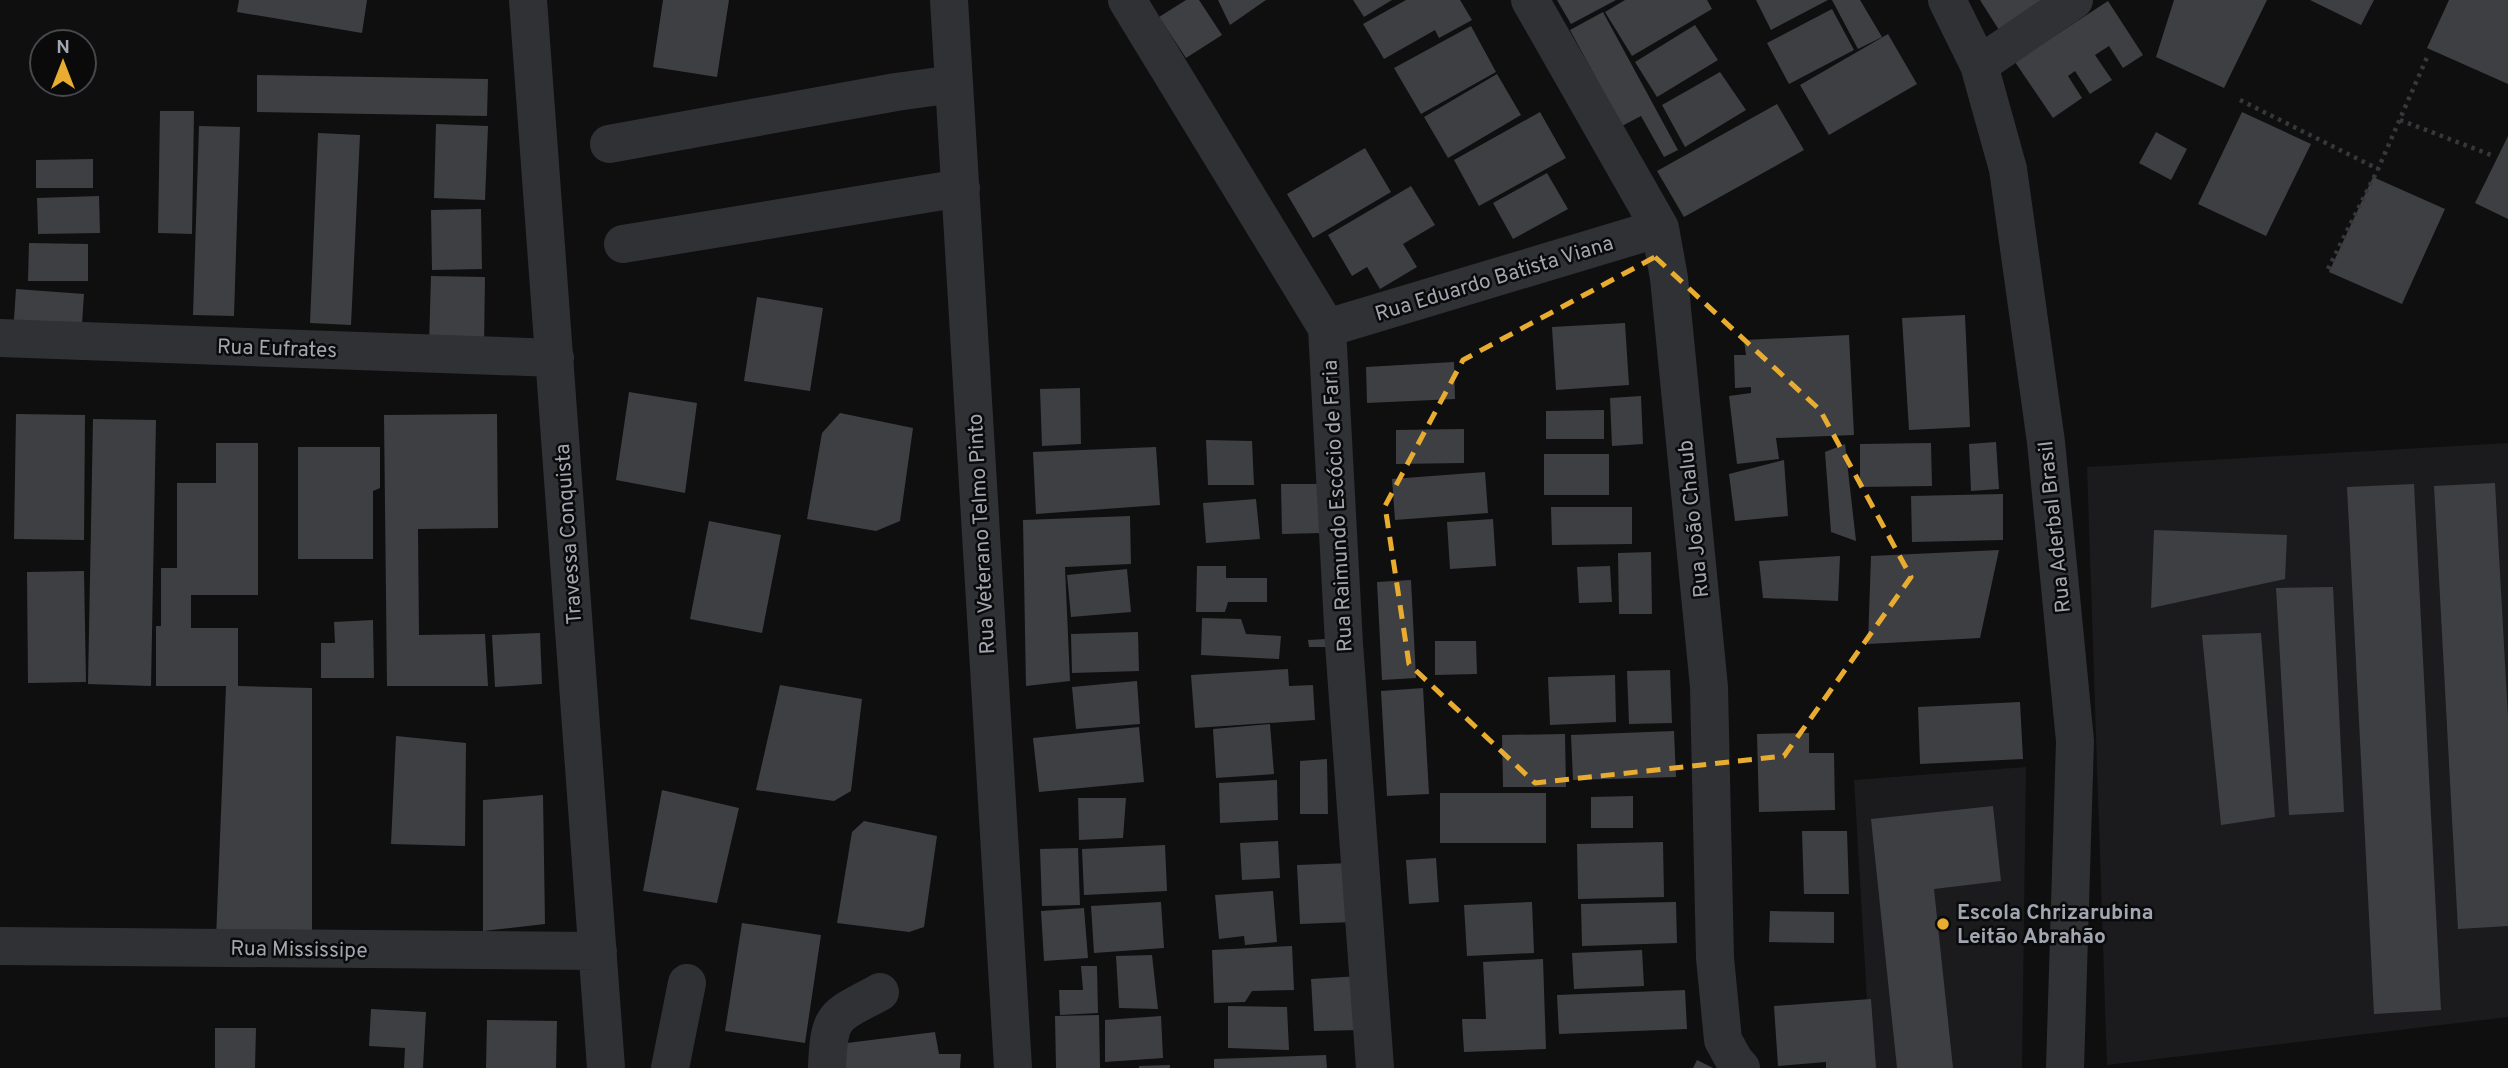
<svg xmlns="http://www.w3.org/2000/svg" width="2508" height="1068" font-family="Overpass,sans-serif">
	<rect width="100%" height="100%" fill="#0f0f10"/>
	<!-- built -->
	<path fill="#1b1b1d" d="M2508,443v574l-401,48 -20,-598z
		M2026,767l-4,301h-151l-17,-288z"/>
	<!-- building -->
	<path fill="#3e3f43" d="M239,0h128l-5,33 -125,-21z
		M663,0h66l-12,77 -64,-10z
		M1186,0h13l23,35 -36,23 -27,-41z
		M1218,0h48l-36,25z
		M1353,0h39l-28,17z
		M1406,0h54l12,20 -33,18 -4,-8 -51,29 -21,-35z
		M1557,0h59l-45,24z
		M1625,0h82l5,9 -80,47 -27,-44z
		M1756,0h72l-57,30z
		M1832,0h28l22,37 -24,12z
		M1980,0h65l-46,30z
		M2174,0h93l-43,88 -68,-31z
		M2310,0h64l-13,25z
		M2449,0h59v84l-81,-36z
		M2108,1l35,54 -20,13 -14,-22 -14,9 17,25 -22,14 -15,-23 -7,5 14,22 -29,20 -38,-56z
		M1832,9l22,41 -65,34 -22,-41z
		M1603,12l75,138 -14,7 -23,-41 -19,10 -52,-96z
		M1695,25l23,35 -61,37 -22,-35z
		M1471,26l25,46 -75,42 -27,-46z
		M1888,34l29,50 -88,51 -29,-50z
		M1720,72l26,38 -61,37 -23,-42z
		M1497,74l24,41 -73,43 -24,-41z
		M257,75l231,4 -1,37 -230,-4z
		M1777,104l27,46 -120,67 -27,-46z
		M160,111h34l-2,123 -34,-1z
		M1540,112l26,46 -87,48 -25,-46z
		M2242,112l69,32 -45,92 -68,-32z
		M436,124l52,2 -3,74 -51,-2z
		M199,126l41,1 -6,189 -41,-1z
		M2156,132l31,17 -16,31 -32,-17z
		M318,133l42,2 -9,190 -41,-2z
		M2508,136v83l-33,-16z
		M1365,148l26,44 -78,46 -26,-44z
		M93,159v29h-57v-28z
		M1547,173l21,36 -55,30 -20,-36z
		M2373,177l72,32 -43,95 -73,-32z
		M1411,186l24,39 -32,19 14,23 -37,22 -13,-22 -15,9 -24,-41z
		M99,196l1,37 -62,1 -1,-36z
		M481,209l1,60 -50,1 -1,-60z
		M29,243l59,1v37h-60z
		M431,276l54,1 -1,69 -55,-1z
		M16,289l68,5 -3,45 -68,-5z
		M757,297l66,11 -13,83 -66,-10z
		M1965,315l5,112 -61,3 -7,-112z
		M1625,323l4,62 -73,5 -4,-63z
		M1849,335l5,100 -78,3 3,21 -42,5 -8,-68 22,-3v-6l-16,1 -1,-33h12l-2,-15z
		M1454,362l1,37 -88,4 -1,-36z
		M1080,388l1,56 -39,2 -2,-57z
		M629,392l68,11 -12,90 -69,-13z
		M1641,396l2,48 -31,2 -2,-48z
		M1604,410v29h-58v-28z
		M840,413l73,15 -13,93 -24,10 -69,-12 15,-86z
		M16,414l69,1 -1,125 -70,-1z
		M497,414l1,114 -80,1 1,106 66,-1 3,52h-101l-3,-271z
		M93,419l63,1 -5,266 -63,-2z
		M1464,429v34l-68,1v-34z
		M1206,440l46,1 2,44h-46z
		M1996,442l3,47 -28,2 -2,-47z
		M216,443h42v152h-67v33h47v58l74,2v253l-96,-2 10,-253h-70v-60h5v-58h16v-85h39z
		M1931,443l1,43 -72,1v-43z
		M1845,444l11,97 -25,-9 -6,-80z
		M298,447h82v41l-7,3v68h-75z
		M1156,447l4,58 -124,9 -3,-62z
		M1544,454h65v41h-65z
		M1784,460l4,56 -53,5 -6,-47z
		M1485,472l3,41 -93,7 -3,-41z
		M2495,483l13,234v209l-50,3 -24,-443z
		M1281,484h40v49l-39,1z
		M2414,484l27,526 -67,4 -27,-527z
		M2003,494v46l-91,2 -1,-46z
		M1256,499l4,40 -54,4 -3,-40z
		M1551,507h81v37l-80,1z
		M1130,516l1,48 -66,3 5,114 -44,5 -3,-166z
		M1493,519l3,47 -46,3 -3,-47z
		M709,521l72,14 -19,98 -72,-14z
		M2154,530l133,5 -2,44 -134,29z
		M1999,550l-19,88 -112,6 3,-88z
		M1651,552l1,62h-33l-1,-61z
		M1840,556l-2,45 -75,-3 -4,-37z
		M1197,566h29v12h41v24h-39l-3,10h-29z
		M1610,566l2,36 -33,1 -2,-36z
		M1127,569l4,43 -60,5 -4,-42z
		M84,571l2,111 -58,1 -1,-111z
		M1411,580l5,98 -34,2 -5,-98z
		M2333,587l11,225 -55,3 -13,-227z
		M1202,618l39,1 5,15 35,2 -2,23 -78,-4z
		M373,620l1,58h-53v-35h14l-1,-21z
		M1138,632l1,39 -67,2 -1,-39z
		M540,633l2,51 -47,3 -3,-52z
		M2261,633l14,184 -54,8 -19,-190z
		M1326,639l1,8h-18l-1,-7z
		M1435,641h41l1,33 -42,1z
		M1288,669l1,17 24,-1 2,35 -120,8 -4,-53z
		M1670,670l2,53 -43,1 -2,-53z
		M1615,675l1,47 -66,3 -2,-48z
		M1137,681l3,43 -64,5 -4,-42z
		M780,685l82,14 -11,92 -17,10 -78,-11z
		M1423,688l6,106 -42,2 -6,-105z
		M2020,702l3,57 -103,5 -2,-57z
		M1270,724l4,50 -58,4 -3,-49z
		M1139,727l5,55 -105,10 -6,-54z
		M1674,731l2,46 -103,3 -2,-45z
		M1809,733v20h25l1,57 -76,2 -2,-78z
		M1565,734l1,53h-63l-1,-52z
		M396,736l70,7 -1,103 -74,-2z
		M1327,759l1,55h-28v-53z
		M1277,780l1,40 -58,3 -1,-40z
		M662,790l77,18 -22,95 -74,-12z
		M1440,793h106v50h-106z
		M543,795l2,129 -62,7v-131z
		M1633,796v32h-42v-31z
		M1078,798h48l-3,40 -44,2z
		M1993,806l8,75 -67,8 19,179h-56l-26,-249z
		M864,821l73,15 -13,91 -15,5 -72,-9 15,-91z
		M1802,831h45l2,63h-45z
		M1278,841l2,37 -38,2 -2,-37z
		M1663,842l1,55 -86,2 -1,-55z
		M1165,845l2,46 -83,4 -2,-46z
		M1078,848l2,57 -38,1 -2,-57z
		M1436,858l3,44 -30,2 -3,-44z
		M1351,863l2,59 -53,2 -3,-59z
		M1273,891l4,51 -32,3 -1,-9 -25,3 -4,-44z
		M1161,902l3,46 -70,5 -3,-47z
		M1532,902l2,51 -67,3 -3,-51z
		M1676,902l1,41 -95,3 -1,-42z
		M1084,908l4,50 -44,3 -3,-50z
		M1770,911l64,1v31l-65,-1z
		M742,923l79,12 -16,108 -80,-12z
		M1292,946l2,44 -42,1 -7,11 -31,1 -2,-53z
		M1642,950l2,36 -70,3 -2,-36z
		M1152,955l6,54 -39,-1 -3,-52z
		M1543,959l3,90 -82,3 -2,-33h24l-3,-57z
		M1081,966h16l1,47 -38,2 -1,-25h24z
		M1360,976l2,54 -48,1 -3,-52z
		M1685,990l2,39 -128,5 -2,-39z
		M1871,999l5,69h-50v-6l-48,4 -4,-60z
		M1228,1006l59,1 2,43 -61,-2z
		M371,1009l55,3 -3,56h-19l1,-20 -36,-2z
		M1099,1015l1,53h-44l-1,-52z
		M1161,1016l2,42 -58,4v-42z
		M487,1020l70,1 -1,47h-70z
		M215,1028h41l-1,40h-40z
		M935,1032l4,22h22l-1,14h-122l1,-24z
		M1326,1055l1,13h-113v-9z
		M1697,1060l16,8h-20z
		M1170,1065v3h-31v-2z"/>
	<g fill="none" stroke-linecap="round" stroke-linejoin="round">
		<!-- path -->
		<path stroke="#37383c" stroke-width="4.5" stroke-dasharray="3.5 5" stroke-linecap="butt" d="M2240,100l138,69
			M2400,120l91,35
			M2328,269l50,-100 50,-114"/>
		<!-- street -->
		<path stroke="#303135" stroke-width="38" d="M528,0l78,1068
			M949,0l64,1068
			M1127,0l200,328 17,316 31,424
			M1530,0l130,228 9,50 40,409 6,271 8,82 11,20 7,8
			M1947,0l32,65 29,104 38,273 29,299 -10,327
			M1979,65l95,-65
			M609,144l287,-52 58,-8
			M623,244l338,-56
			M1327,328l333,-100
			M0,338l555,20
			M0,946l598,5
			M670,1068l17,-85
			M827,1068c2,-55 7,-51 53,-76"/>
	</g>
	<!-- marked area -->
	<path fill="none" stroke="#e8ac30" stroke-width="5" stroke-dasharray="14 9" stroke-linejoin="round" d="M1655,257l165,153 91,167 -127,179 -249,27 -126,-119 -24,-158 78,-146z"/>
	<!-- markers -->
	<circle fill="#e8ac30" stroke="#0a0a0b" stroke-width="2.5" cx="1943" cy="924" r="7"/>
	<g text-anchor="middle" stroke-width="5" stroke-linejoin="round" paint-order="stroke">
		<!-- street labels -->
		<g font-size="21" fill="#a1a6b1" stroke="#0a0a0b">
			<text transform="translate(1494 278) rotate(-17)" y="7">Rua Eduardo Batista Viana</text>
			<text transform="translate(277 348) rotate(2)" y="7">Rua Eufrates</text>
			<text transform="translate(1337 506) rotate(-93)" y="7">Rua Raimundo Escócio de Faria</text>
			<text transform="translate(1693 519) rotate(-96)" y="7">Rua João Chalub</text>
			<text transform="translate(2054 527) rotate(-96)" y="7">Rua Aderbal Brasil</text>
			<text transform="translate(568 534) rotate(-94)" y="7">Travessa Conquista</text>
			<text transform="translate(981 534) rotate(-93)" y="7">Rua Veterano Telmo Pinto</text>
			<text transform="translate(299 949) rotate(1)" y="7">Rua Mississipe</text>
		</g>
		<!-- poi labels -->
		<g font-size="21" font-weight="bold" fill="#a1a6b1" stroke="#0a0a0b" text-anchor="start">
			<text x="1957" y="919">Escola Chrizarubina<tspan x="1957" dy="24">Leitão Abrahão</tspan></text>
		</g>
	</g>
	<!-- north arrow -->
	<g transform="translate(63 63)"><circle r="33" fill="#0a0a0b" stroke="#46484d" stroke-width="2"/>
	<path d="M0-5L12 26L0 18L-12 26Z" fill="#e8ac30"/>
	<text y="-10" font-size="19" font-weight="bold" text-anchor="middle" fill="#a1a6b1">N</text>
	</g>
</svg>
